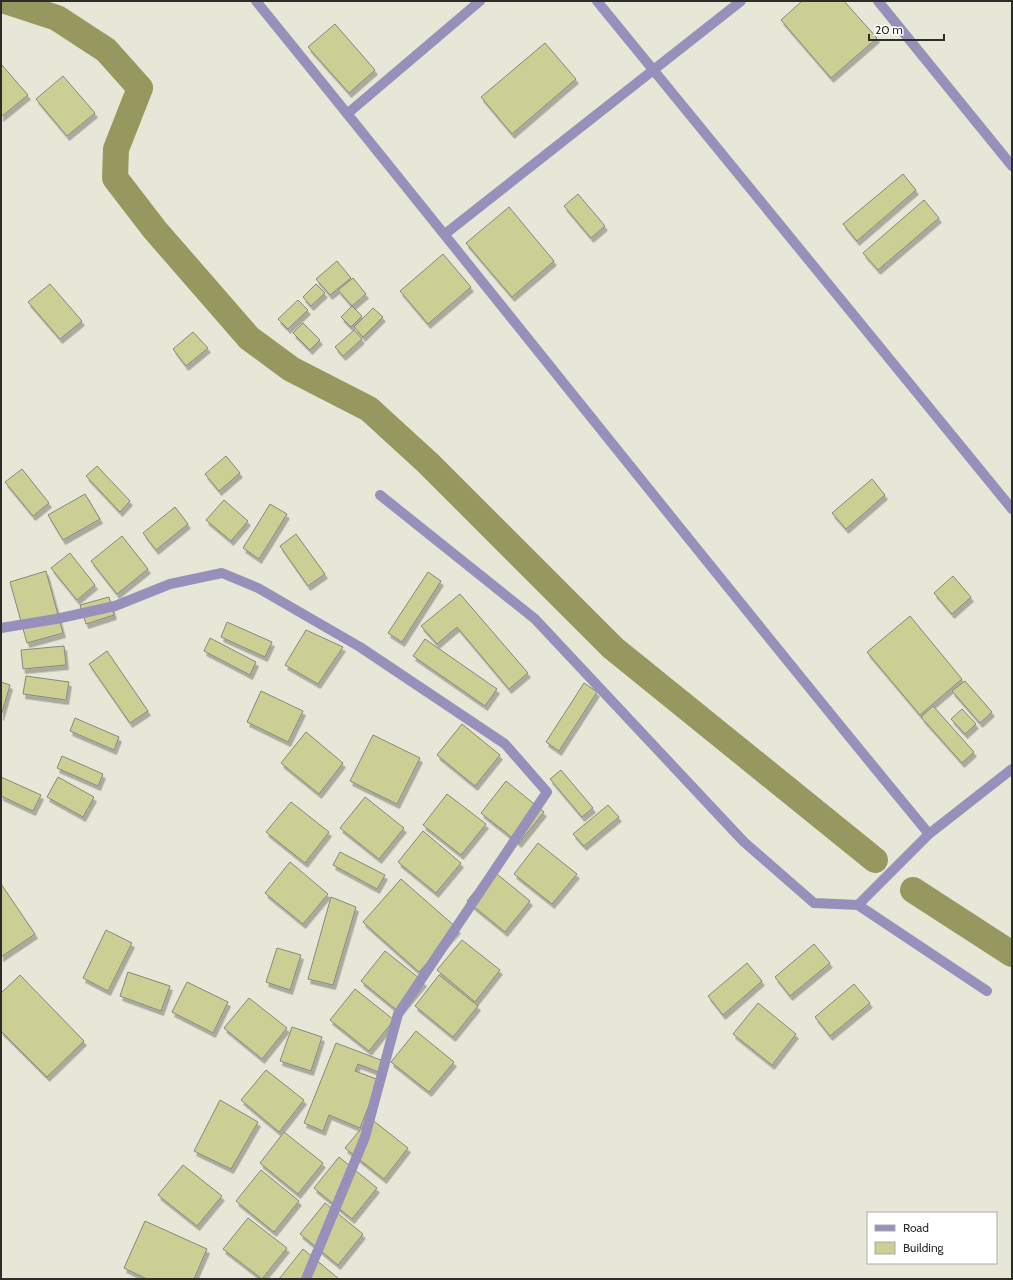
<svg xmlns="http://www.w3.org/2000/svg" width="1013" height="1280" font-family="Cabin,sans-serif">
	<defs>
		<filter id="shadow"><feDropShadow dx="2.5" dy="4.5" stdDeviation="0" flood-color="#0004"/></filter>
	</defs>
	<rect width="100%" height="100%" fill="#e6e7d7"/>
	<g fill="none" stroke-linecap="round" stroke-linejoin="round">
		<!-- canal -->
		<path stroke="#96985f" stroke-width="26" d="M5,1l52,17 49,32 34,38 -24,61 -1,29 40,52 94,108 42,31 78,40 59,54 185,185 262,212
			M913,890l99,64"/>
	</g>
	<!-- building -->
	<path fill="#cccf94" stroke="#878879" filter="url(#shadow)" d="M802,1h42l33,37 -46,40 -50,-58z
		M335,24l40,46 -26,23 -41,-46z
		M545,43l31,36 -64,55 -31,-37z
		M1,64l27,31 -27,22z
		M63,76l32,37 -28,23 -31,-37z
		M903,174l13,16 -59,51 -14,-17z
		M578,194l27,32 -14,12 -27,-32z
		M924,200l15,18 -61,52 -15,-17z
		M509,207l45,54 -42,36 -46,-54z
		M443,254l28,33 -43,37 -28,-33z
		M337,261l14,17 -21,17 -14,-16z
		M353,278l13,16 -14,12 -14,-16z
		M50,284l32,37 -22,18 -32,-37z
		M316,284l9,9 -14,13 -8,-9z
		M298,300l10,10 -20,19 -10,-10z
		M352,306l10,10 -11,11 -10,-10z
		M373,308l10,9 -20,20 -9,-10z
		M303,323l17,17 -10,10 -17,-17z
		M354,330l8,9 -19,17 -8,-9z
		M193,332l15,16 -22,18 -13,-17z
		M226,456l14,17 -21,18 -14,-17z
		M97,466l33,35 -10,11 -34,-36z
		M22,469l27,34 -16,13 -28,-34z
		M872,479l13,16 -39,34 -14,-16z
		M85,494l15,25 -37,21 -15,-25z
		M224,500l24,21 -17,20 -25,-21z
		M270,504l17,10 -28,45 -16,-11z
		M175,507l13,17 -32,26 -13,-17z
		M296,534l29,40 -17,12 -28,-40z
		M122,536l26,33 -31,25 -26,-33z
		M70,553l25,32 -18,15 -26,-32z
		M46,571l17,62 -36,10 -17,-61z
		M428,572l13,9 -39,61 -14,-9z
		M953,576l18,21 -19,17 -18,-21z
		M460,594l68,79 -19,16 -52,-62 -20,17 -16,-18z
		M109,597l5,18 -28,9 -6,-19z
		M910,616l52,63 -42,36 -53,-63z
		M227,622l45,20 -7,15 -44,-20z
		M306,630l37,17 -25,37 -33,-19z
		M210,638l46,24 -6,13 -46,-24z
		M425,639l72,50 -12,17 -72,-50z
		M64,646l2,19 -43,4 -2,-19z
		M107,651l41,60 -18,12 -41,-59z
		M26,676l43,6 -3,18 -43,-6z
		M965,681l27,31 -12,11 -28,-32z
		M1,682l9,3 -9,31z
		M584,683l13,9 -38,59 -13,-9z
		M261,691l42,20 -15,31 -41,-20z
		M933,706l41,46 -12,11 -41,-46z
		M962,709l14,15 -11,10 -14,-15z
		M75,718l44,19 -5,13 -44,-19z
		M462,724l38,31 -25,31 -38,-31z
		M306,732l37,31 -24,31 -38,-31z
		M373,735l47,23 -23,46 -47,-23z
		M62,756l41,18 -5,12 -41,-18z
		M561,770l32,38 -11,9 -32,-38z
		M1,777l40,18 -8,16 -32,-15z
		M58,777l36,20 -11,20 -36,-20z
		M506,781l38,31 -25,31 -38,-30z
		M447,794l39,30 -25,31 -38,-30z
		M365,797l39,31 -25,31 -39,-31z
		M291,802l38,30 -24,31 -39,-31z
		M608,805l11,12 -35,29 -11,-12z
		M423,831l38,32 -25,30 -38,-31z
		M538,843l39,31 -25,30 -38,-30z
		M340,852l45,23 -8,14 -44,-24z
		M290,862l38,32 -25,30 -38,-31z
		M492,870l38,31 -25,31 -38,-31z
		M401,879l57,50 -39,43 -56,-50z
		M1,884l34,50 -34,23z
		M331,897l25,10 -23,78 -25,-6z
		M106,930l26,13 -24,48 -25,-13z
		M462,940l38,30 -25,32 -38,-32z
		M814,944l16,19 -40,33 -15,-19z
		M277,948l24,7 -11,35 -24,-8z
		M385,951l39,31 -25,30 -38,-31z
		M747,963l15,18 -39,34 -15,-19z
		M128,972l42,14 -9,25 -41,-15z
		M20,975l64,66 -37,36 -46,-46v-38z
		M439,975l39,31 -25,31 -38,-31z
		M187,982l41,20 -15,31 -41,-21z
		M854,984l16,19 -40,33 -15,-19z
		M355,989l39,31 -25,31 -39,-31z
		M249,998l38,30 -25,31 -38,-31z
		M758,1003l38,31 -24,31 -39,-31z
		M292,1027l30,10 -11,34 -31,-10z
		M416,1031l38,31 -25,30 -38,-30z
		M336,1043l50,19 -5,11 -23,-9 -3,7 24,9 -19,48 -31,-13 -6,16 -19,-8z
		M266,1070l38,30 -25,32 -38,-32z
		M220,1100l38,22 -27,47 -37,-18z
		M370,1118l38,30 -24,31 -39,-31z
		M284,1132l39,31 -25,31 -38,-31z
		M339,1157l38,31 -25,31 -38,-31z
		M183,1165l39,31 -25,30 -39,-31z
		M261,1170l38,31 -25,31 -38,-31z
		M325,1203l38,31 -25,31 -38,-31z
		M248,1218l39,30 -25,31 -39,-30z
		M145,1221l62,28 -13,30h-47l-23,-11z
		M303,1249l36,30h-60z"/>
	<g fill="none" stroke-linecap="round" stroke-linejoin="round">
		<!-- minor -->
		<path stroke="#9790ba" stroke-width="10" d="M256,1c225,277 446,558 673,833
			M597,1l415,508
			M878,1l134,165
			M347,114l133,-113
			M445,234l296,-233
			M380,495l155,124 209,223 70,61 44,2 129,86
			M1,628l55,-9 59,-13 55,-22 52,-11 36,15 102,59 145,97 42,48 -149,222 -33,123 -59,142
			M858,905l71,-71 83,-65"/>
	</g>
	<!-- border -->
	<rect width="1013" height="1280" fill="none" stroke="#2c2d27" stroke-width="4"/>
	<!-- legend -->
	<rect x="867" y="1212" width="130" height="52" fill="#ffffff" stroke="#ababa9"/>
	<rect x="875" y="1225" width="20" height="6" fill="#9790ba" stroke="#ababa9"/>
	<text x="903" y="1232" font-size="12" fill="#2c2d27">Road</text>
	<rect x="875" y="1242" width="20" height="12" fill="#cccf94" stroke="#ababa9"/>
	<text x="903" y="1252" font-size="12" fill="#2c2d27">Building</text>
	<!-- scale -->
	<path d="M869 34v6h75v-6" fill="none" stroke="#2c2d27" stroke-width="2"/>
	<text x="875" y="34" font-size="12" fill="#2c2d27" stroke="#ffffff" stroke-width="3" paint-order="stroke">20 m</text>
</svg>
